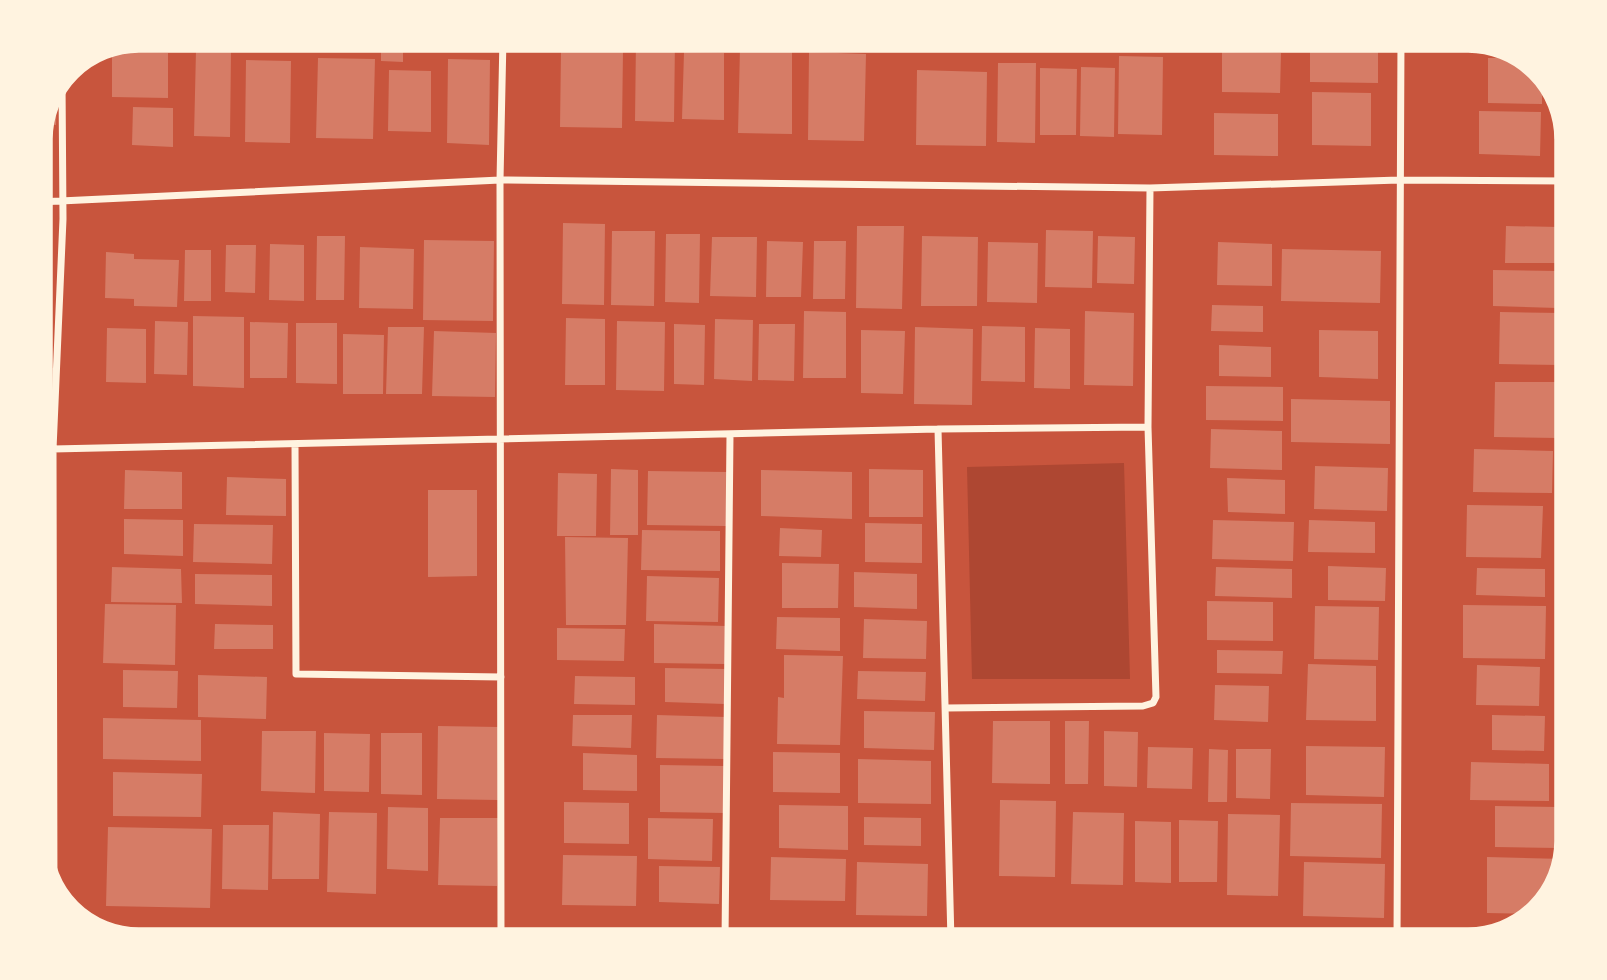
<svg xmlns="http://www.w3.org/2000/svg" width="1607" height="980" font-family="'Sofia Sans Condensed',sans-serif">
	<rect width="100%" height="100%" fill="#c8553d"/>
	<!-- green -->
	<path fill="#ae4732" d="M1124,463l6,216h-158l-5,-212z"/>
	<!-- building -->
	<path fill="#d67c66" d="M154,38h26v6l-27,-1z
		M241,38h41v9h-41z
		M288,38h33v4l-33,-1z
		M381,38h22v24l-22,-1z
		M430,38h69v4h-69z
		M735,38h35v4l-35,-1z
		M825,38h74l-1,9 -73,-2z
		M967,38h40v5h-40z
		M1018,38h28v5l-28,-1z
		M1101,38h41v4h-41z
		M636,39h39l-1,83 -39,-1z
		M1310,43l68,1v39l-68,-1z
		M740,48l52,1v85l-54,-1z
		M196,50l35,1 -1,86 -36,-1z
		M561,50l62,1 -1,77 -62,-1z
		M112,52l56,1v45l-56,-1z
		M684,52l40,1v67l-42,-1z
		M809,52l57,2 -2,87 -56,-1z
		M1222,52l59,1 -1,40 -58,-1z
		M1119,56l44,1 -1,78 -44,-1z
		M318,58l57,1 -2,80 -57,-1z
		M1488,58h37l17,18v28l-54,-1z
		M448,59l42,1 -1,85 -42,-2z
		M246,60l45,1 -1,82 -45,-1z
		M998,63h38l-1,80 -38,-1z
		M1081,67l34,1 -1,69 -34,-1z
		M1040,68l37,1 -1,66h-36z
		M389,70l42,1v61l-43,-1z
		M917,70l70,2 -1,74 -70,-1z
		M1555,89l13,43v8l-14,-1z
		M1312,92l59,1v53l-59,-1z
		M57,93l-1,32 -14,-1 12,-25z
		M133,107l40,1v39l-41,-2z
		M1479,111l62,1 -1,44 -61,-2z
		M1214,113l64,1v42l-64,-1z
		M563,223l42,1 -1,81 -42,-1z
		M857,226h47l-2,83 -46,-1z
		M1506,226l53,1v36h-54z
		M1046,230l47,1 -1,57 -47,-1z
		M612,231h43l-1,75 -43,-1z
		M666,234h34l-1,69 -34,-1z
		M317,236h28l-1,64h-28z
		M922,236l56,1 -1,69h-56z
		M1098,236l37,1 -1,47 -37,-1z
		M712,237h45l-1,60 -46,-1z
		M424,240l70,1 -1,80 -70,-1z
		M767,241l36,1 -2,55h-35z
		M814,241h32l-1,58h-32z
		M988,242l50,1 -1,60 -50,-1z
		M1218,242l54,2v42l-55,-1z
		M270,244l34,1v56l-35,-1z
		M226,245h30l-1,48 -30,-1z
		M360,247l54,2 -1,60 -54,-1z
		M1282,249l99,2 -1,52 -99,-2z
		M185,250h26v51h-27z
		M106,252l28,2v5l45,1 -2,47 -43,-1v-7l-29,-1z
		M1493,270l65,1 -1,37 -64,-2z
		M1212,305l51,1v26l-52,-1z
		M39,310l13,1 -1,44h-12z
		M804,311l42,1v66h-43z
		M1085,311l49,2 -1,73 -49,-1z
		M1500,312l62,1 -1,52 -62,-1z
		M193,316l51,1v71l-51,-2z
		M566,318l39,1v66h-40z
		M715,319l38,1 -1,61 -38,-2z
		M155,321l33,1 -1,53 -33,-1z
		M617,321l48,1 -1,69 -48,-1z
		M250,322l38,1 -1,55h-37z
		M296,323h41v61l-41,-1z
		M674,324l31,1 -1,60 -30,-1z
		M759,324h36l-1,57 -36,-1z
		M982,326l43,1v55l-44,-1z
		M388,327h36l-2,67h-36z
		M915,327l58,2 -1,76 -58,-1z
		M107,328l39,1v54l-40,-1z
		M1035,328l35,1v60l-36,-1z
		M861,330l44,1 -2,63 -42,-1z
		M1319,330l59,1v48l-59,-2z
		M434,331l62,2 -1,64 -63,-1z
		M343,334l41,1 -1,59h-40z
		M1219,345l52,2v30l-52,-1z
		M39,368h15l-1,51h-14z
		M1495,382h64l-1,56 -64,-1z
		M1206,386l77,1v34l-77,-1z
		M1291,399l99,2v43l-99,-2z
		M1211,429l71,2v39l-72,-2z
		M39,430h12l-2,57h-10z
		M1474,449l79,2 -1,42 -79,-1z
		M1315,466l73,2 -1,43 -73,-2z
		M611,469l27,1v65h-28z
		M869,469l54,1v47h-54z
		M125,470l57,2v37h-58z
		M761,470l91,2v47l-91,-3z
		M648,471l79,1 -1,54 -79,-1z
		M558,473l39,1 -1,62h-39z
		M227,477l59,2v37l-60,-1z
		M1227,478l58,2v34l-57,-2z
		M428,490h49v86l-49,1z
		M39,502h11v46h-11z
		M1467,505l76,1 -2,52 -75,-1z
		M124,519l59,1v36l-59,-2z
		M1213,520l81,2 -1,39 -81,-2z
		M1309,520l66,2v31l-67,-1z
		M865,523l57,1v39l-57,-1z
		M194,524l79,1 -1,39 -79,-2z
		M780,528l42,2 -1,27 -42,-1z
		M642,530l78,1v40l-79,-1z
		M565,537l63,1 -2,87h-60z
		M39,559h7l-1,45h-6z
		M782,563l57,1 -1,44h-56z
		M1328,566l58,2 -1,33 -57,-1z
		M112,567l69,2 1,34 -71,-1z
		M1216,567l76,2v29l-77,-2z
		M1477,568l68,1v28l-69,-2z
		M854,572l63,2v35l-63,-2z
		M195,574l77,1v31l-77,-2z
		M647,576l72,2 -1,44 -72,-1z
		M1207,601l66,1v39l-66,-1z
		M105,604l71,1 -1,60 -72,-2z
		M1463,605l83,1 -1,53 -82,-1z
		M1315,606l64,1 -1,53 -64,-1z
		M39,612h6v36h-6z
		M777,617l63,1v33l-64,-2z
		M864,619l63,2 -1,38 -63,-1z
		M215,624l58,1v24h-59z
		M654,624l72,2v38l-72,-1z
		M557,628l68,1 -1,32 -67,-1z
		M1217,650l66,1 -1,23 -65,-1z
		M784,655l59,1 -3,89 -63,-1 1,-47 6,1z
		M39,657h3v40h-3z
		M1308,664l68,2v55l-70,-1z
		M1477,665l63,2 -1,39 -63,-1z
		M665,668l61,1 -1,35 -60,-2z
		M123,670l55,1 -1,37 -54,-1z
		M858,671l68,1 -1,29 -68,-2z
		M198,675l69,2 -1,42 -68,-2z
		M575,676l60,1v28l-61,-1z
		M1215,685l54,1 -1,36 -54,-2z
		M1560,705l8,1v53h-9z
		M864,711l71,1 -1,38 -70,-2z
		M39,714l8,1 -1,42h-7z
		M573,715h59l-1,33 -59,-2z
		M657,715l69,2 -1,42 -69,-1z
		M1492,715l53,1 -1,35 -52,-1z
		M103,718l98,2v41l-98,-2z
		M993,721h57v63l-58,-1z
		M1065,721h24l-1,63h-23z
		M438,726l61,1 -1,73 -61,-1z
		M262,731h54l-1,62 -54,-2z
		M1104,731l34,1 -1,55 -33,-1z
		M324,733l46,1 -1,58 -45,-1z
		M381,733h41v62l-41,-1z
		M1306,746l79,1 -1,50 -78,-2z
		M1148,747l45,1 -1,41 -45,-1z
		M1209,749l19,1 -1,52h-19z
		M1236,749h35l-1,50 -34,-1z
		M773,752l67,1v40l-67,-1z
		M583,753l54,2v36l-54,-1z
		M858,759l73,2v43l-73,-1z
		M1471,762l78,2v37l-79,-1z
		M660,765l65,1v47l-65,-1z
		M39,769h12l-1,27h-11z
		M113,772l89,2 -1,43 -88,-1z
		M1000,800l56,1 -1,76 -56,-1z
		M564,802l65,1v41l-65,-1z
		M1291,803l91,1 -1,54 -91,-2z
		M39,805h11l-1,43h-10z
		M779,805l69,1v44l-69,-2z
		M1495,806l63,1v41l-63,-1z
		M388,807l40,1v63l-41,-2z
		M273,812l47,2 -1,65h-47z
		M329,812l48,1 -1,81 -49,-2z
		M1073,812l51,1 -1,72 -52,-1z
		M1228,814l52,1 -2,81 -51,-1z
		M864,817l57,1v28l-57,-1z
		M440,818h58l-1,68 -59,-1z
		M648,818l65,1 -1,42 -64,-2z
		M1179,820l39,1 -1,61h-38z
		M1135,821l36,1v61l-36,-1z
		M223,825h46l-1,65 -46,-1z
		M108,827l104,2 -2,79 -104,-2z
		M563,855l74,1 -1,50 -74,-1z
		M771,857l75,2 -1,42 -75,-1z
		M1487,857l77,2 -9,33 -22,22 -46,-1z
		M857,862l71,2 -1,52 -71,-1z
		M1304,862l81,2 -1,54 -81,-2z
		M659,866l61,1 -1,37 -60,-2z"/>
	<g fill="none" stroke-linecap="round" stroke-linejoin="round">
		<!-- minor -->
		<path stroke="#fff3e0" stroke-width="7" d="M39,202l461,-22 650,8 249,-8 169,1
			M938,429l13,512
			M295,444l1,230 205,3
			M53,449l885,-20 210,-2
			M946,708l197,-2 10,-3 3,-6 -8,-270 2,-239
			M54,894l-1,-445 10,-230 -1,-138
			M501,941l-1,-761 3,-142
			M725,941l5,-506
			M1166,941l204,-7 130,-1
			M1397,941l4,-903"/>
	</g>
	<!-- crop -->
	<path d="M0 0H1607V980H0ZM139 51H1468A88 88 0 0 1 1556 139V841A88 88 0 0 1 1468 929H139A88 88 0 0 1 51 841V139A88 88 0 0 1 139 51Z" fill="#fff3e0" fill-rule="evenodd"/>
	<path fill="none" stroke="#fff3e0" stroke-width="3.5" d="M139 51H1468A88 88 0 0 1 1556 139V841A88 88 0 0 1 1468 929H139A88 88 0 0 1 51 841V139A88 88 0 0 1 139 51Z"/>
</svg>
